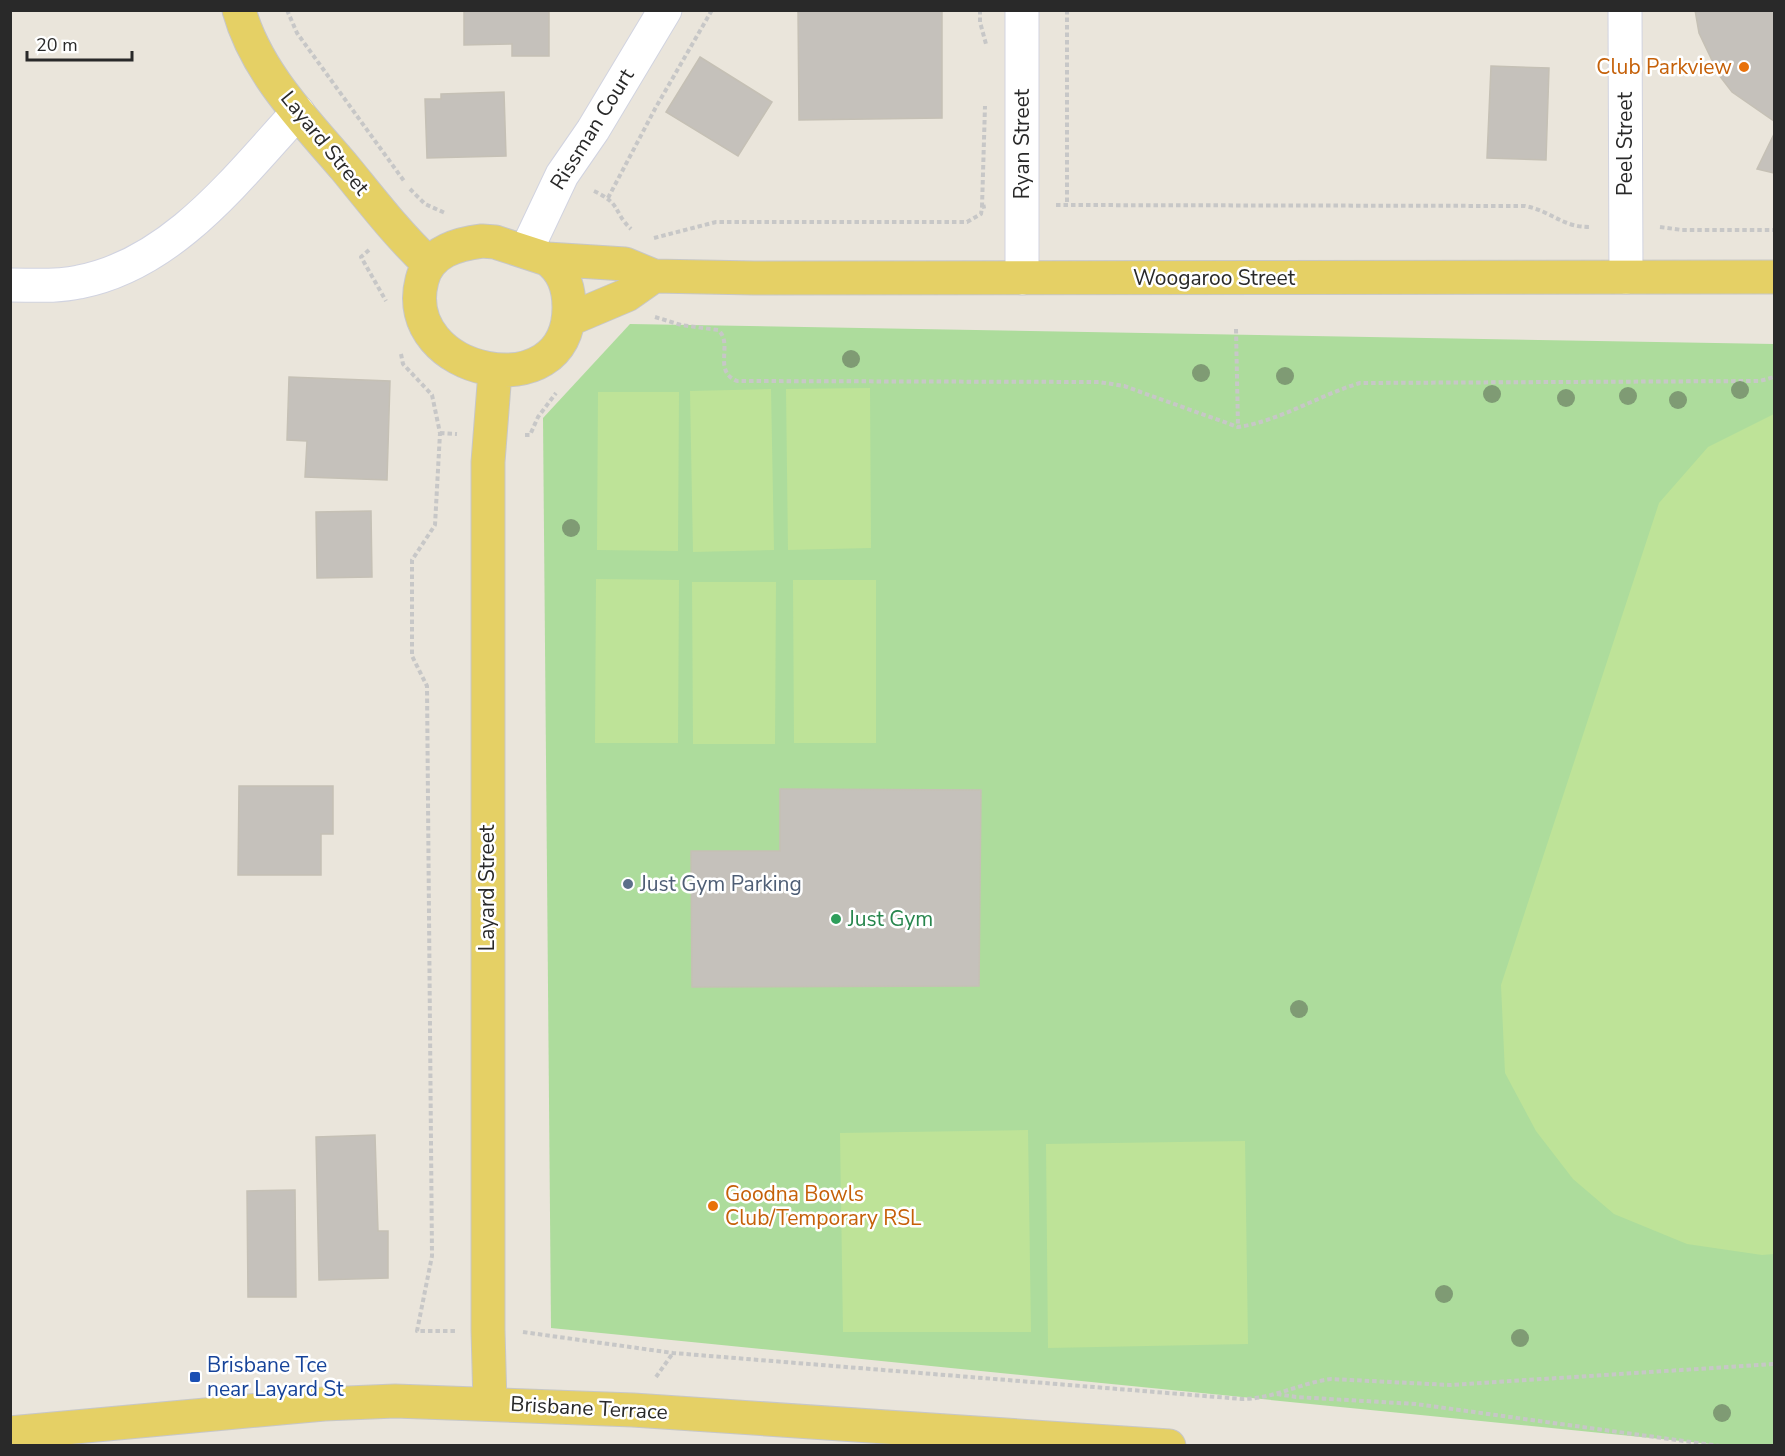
<svg xmlns="http://www.w3.org/2000/svg" width="1785" height="1456" font-family="'Nunito Sans',sans-serif">
	<rect width="100%" height="100%" fill="#eae5db"/>
	<!-- green -->
	<path fill="#addc9c" d="M630,324l1144,20v1101h-53l-1170,-117 -8,-910z"/>
	<!-- pitch -->
	<path fill="#bee398" d="M870,388l1,160 -83,2 -2,-161z
		M771,389l3,161 -81,2 -3,-161z
		M598,392h81l-1,159 -81,-1z
		M1774,414v840l-12,1 -75,-11 -73,-30 -41,-35 -37,-48 -31,-58 -4,-88 158,-482 49,-56z
		M596,579l83,1 -1,163h-83z
		M793,580h83v163h-82z
		M692,582h84l-1,162h-82z
		M1028,1130l3,202h-188l-3,-199z
		M1245,1141l3,203 -200,4 -2,-204z"/>
	<!-- building -->
	<path fill="#c5c1bb" stroke="#c5c0b5" stroke-width="1.5" d="M464,10h85v46h-37v-12l-48,1z
		M798,10h144v108l-143,2z
		M1695,10h79v111l-42,-29 -13,-17 -20,-42z
		M700,57l72,45 -34,54 -72,-44z
		M1491,66l58,2 -3,92 -59,-2z
		M504,92l2,64 -79,2 -2,-59h16v-5z
		M1774,134v39l-17,-4z
		M289,377l101,4 -3,99 -82,-3 2,-36 -20,-1z
		M371,511l1,66 -55,1 -1,-66z
		M239,786h94v48h-12v41h-83z
		M780,789l201,1 -2,196 -287,1 -1,-136h89z
		M375,1135l3,96h10v47l-69,2 -3,-143z
		M295,1190l1,107h-48l-1,-106z"/>
	<g fill="none" stroke-linecap="round" stroke-linejoin="round">
		<!-- minor casing -->
		<g stroke="#d1d3e0" stroke-width="35">
			<path id="minor" d="M1022,10v268
				M1625,10l1,267
				M526,251l36,-76 31,-45 72,-120
				M10,285c23,0 47,2 69,-3 94,-18 158,-104 219,-170"/>
		</g>
		<!-- major casing -->
		<g stroke="#c7c7c7" stroke-width="35">
			<path id="major" d="M239,10c17,62 66,111 106,158 27,33 53,67 84,96
				M482,241l13,1 52,17c16,11 22,29 22,48 1,104 -172,68 -147,-27 7,-28 35,-36 60,-39z
				M547,259l78,5 29,12 100,2 1020,-1
				M568,320l59,-25 27,-19
				M490,1404l-2,-74v-868l7,-90
				M10,1433l314,-29 71,-3 238,9 536,36"/>
		</g>
		<!-- path -->
		<path stroke="#c7c7c7" stroke-width="4" stroke-dasharray="4.5 3" stroke-linecap="butt" d="M287,10l10,23 107,148
			M980,10v12l6,22
			M1067,10v195
			M410,189l15,15 20,9
			M594,191c28,13 19,21 37,38
			M608,198l48,-91 56,-97
			M1056,205l469,1c27,5 37,22 67,21
			M982,207l3,-101
			M1660,227l22,3h92
			M654,238l62,-16h251l14,-8 1,-7 6,-1
			M369,250l-8,7 25,44
			M655,317l26,8 37,5c16,13 -6,41 19,51l362,1 25,4 114,41c42,-6 81,-32 122,-44l400,-2 14,-4
			M1236,329l2,98
			M401,354l2,10 29,31 8,38 -5,92 -23,35v96l15,30 5,570 -15,75h38
			M440,433l17,1
			M525,435h5l8,-18 18,-24
			M523,1332l150,21 569,46c31,0 58,-16 89,-20l119,6 324,-21
			M656,1377l17,-24
			M1277,1394l19,3 120,7 304,42"/>
		<!-- minor -->
		<use href="#minor" stroke="#fff" stroke-width="33"/>
		<!-- major -->
		<use href="#major" stroke="#e5d065" stroke-width="33"/>
	</g>
	<!-- trees -->
	<g fill="#7f9b74">
		<circle cx="851" cy="359" r="9"/>
		<circle cx="1201" cy="373" r="9"/>
		<circle cx="1285" cy="376" r="9"/>
		<circle cx="1740" cy="390" r="9"/>
		<circle cx="1492" cy="394" r="9"/>
		<circle cx="1628" cy="396" r="9"/>
		<circle cx="1566" cy="398" r="9"/>
		<circle cx="1678" cy="400" r="9"/>
		<circle cx="571" cy="528" r="9"/>
		<circle cx="1299" cy="1009" r="9"/>
		<circle cx="1444" cy="1294" r="9"/>
		<circle cx="1520" cy="1338" r="9"/>
		<circle cx="1722" cy="1413" r="9"/>
	</g>
	<!-- markers -->
	<g fill="#e8710a" stroke="#fff" stroke-width="2">
		<circle cx="1744" cy="67" r="6"/>
		<circle cx="713" cy="1206" r="6"/>
	</g>
	<circle fill="#5c6f8a" stroke="#fff" stroke-width="2" cx="628" cy="884" r="6"/>
	<circle fill="#2e9e5b" stroke="#fff" stroke-width="2" cx="836" cy="919" r="6"/>
	<rect fill="#1a4fb4" stroke="#fff" stroke-width="2" x="189" y="1371" width="12" height="12" rx="3"/>
	<g text-anchor="middle" stroke-width="5" stroke-linejoin="round" paint-order="stroke">
		<!-- food labels -->
		<g font-size="21" fill="#c56008" stroke="#fff" text-anchor="end">
			<text x="1732" y="74">Club Parkview</text>
			<text x="725" y="1201" text-anchor="start">Goodna Bowls<tspan x="725" dy="24">Club/Temporary RSL</tspan></text>
		</g>
		<!-- street labels -->
		<g font-size="21" fill="#292929" stroke="#fff">
			<text transform="translate(592 129) rotate(-58)" y="7">Rissman Court</text>
			<text transform="translate(325 143) rotate(51)" y="7">Layard Street</text>
			<text transform="translate(1022 144) rotate(-90)" y="7">Ryan Street</text>
			<text transform="translate(1625 144) rotate(-90)" y="7">Peel Street</text>
			<text x="1214" y="285">Woogaroo Street</text>
			<text transform="translate(487 888) rotate(-90)" y="7">Layard Street</text>
			<text transform="translate(589 1408) rotate(3)" y="7">Brisbane Terrace</text>
		</g>
		<!-- service labels -->
		<g font-size="21" fill="#4e5e75" stroke="#fff" text-anchor="start">
			<text x="640" y="891">Just Gym Parking</text>
		</g>
		<!-- leisure labels -->
		<g font-size="21" fill="#27864d" stroke="#fff" text-anchor="start">
			<text x="848" y="926">Just Gym</text>
		</g>
		<!-- transit labels -->
		<g font-size="21" fill="#164399" stroke="#fff" text-anchor="start">
			<text x="207" y="1372">Brisbane Tce<tspan x="207" dy="24">near Layard St</tspan></text>
		</g>
	</g>
	<!-- border -->
	<rect width="1785" height="1456" fill="none" stroke="#292929" stroke-width="24"/>
	<!-- scale -->
	<path d="M27 51v9h105v-9" fill="none" stroke="#292929" stroke-width="3"/>
	<text x="36" y="51" font-size="18" fill="#292929" stroke="#ffffff" stroke-width="4.5" paint-order="stroke">20 m</text>
</svg>
